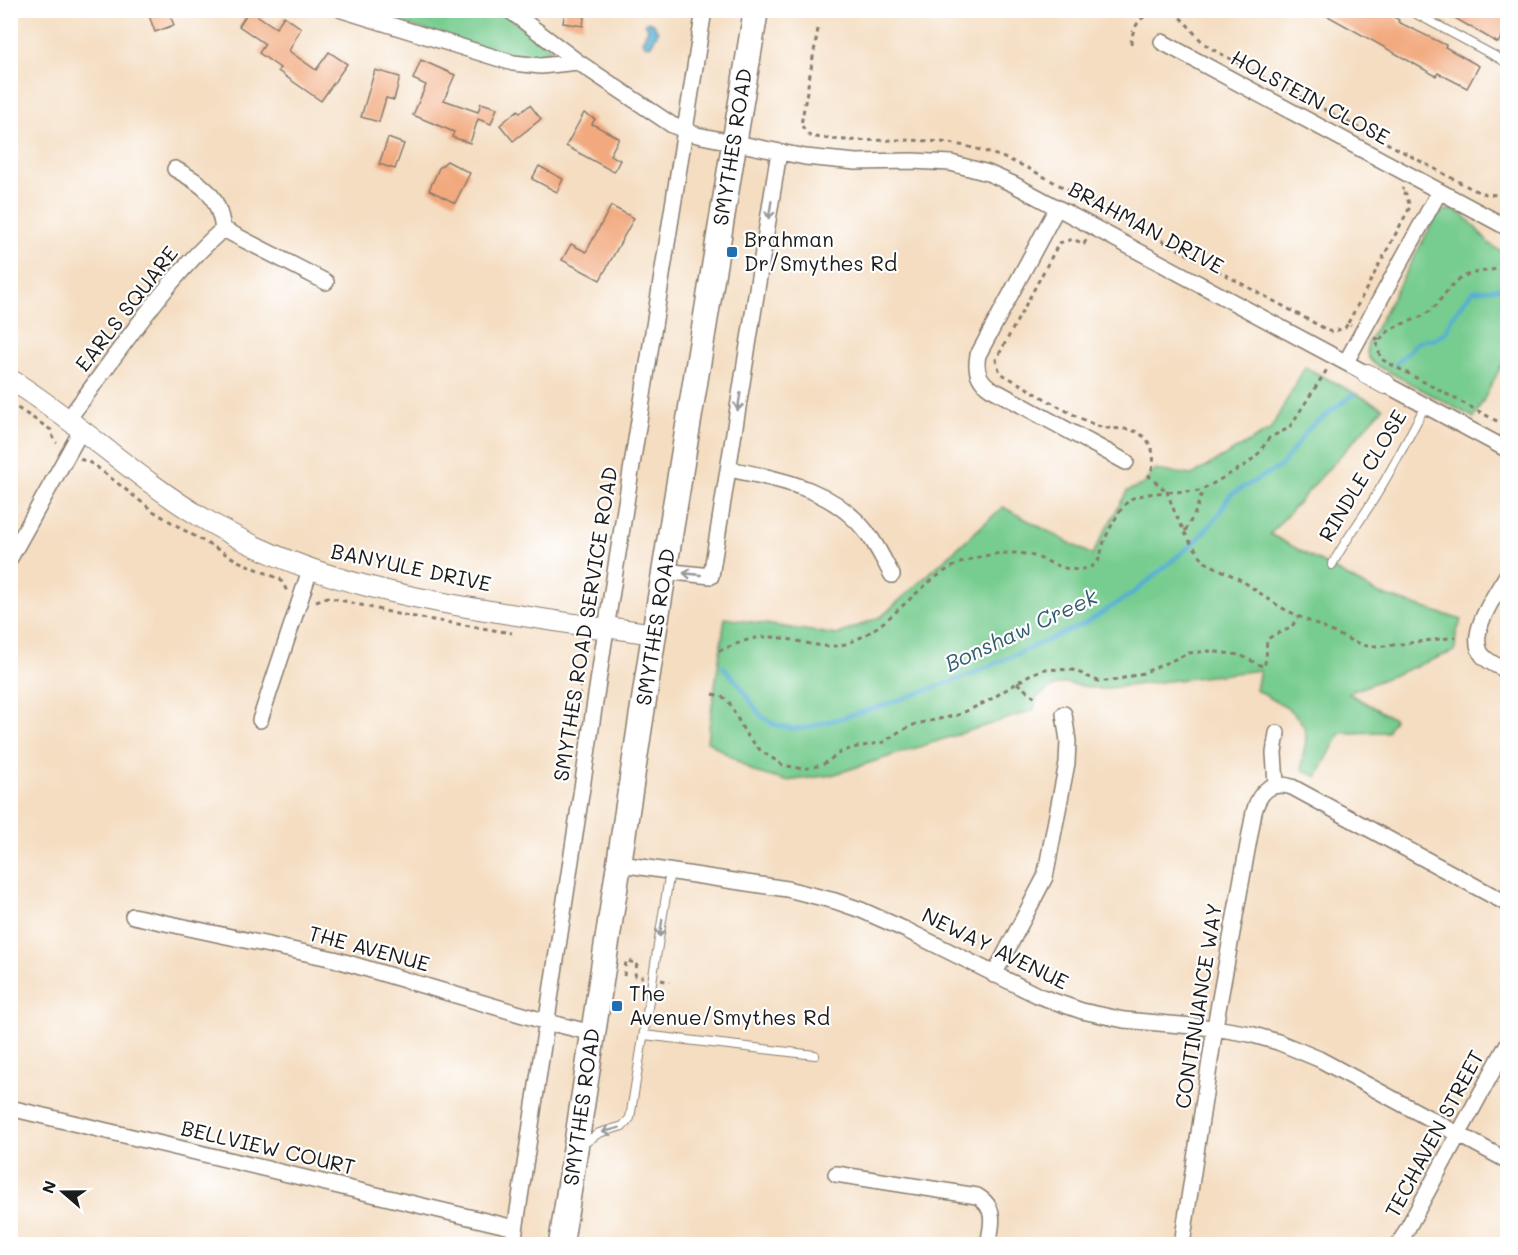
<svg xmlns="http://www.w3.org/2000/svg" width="1518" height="1255" font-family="Mali,sans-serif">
	<rect width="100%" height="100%" fill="#fff"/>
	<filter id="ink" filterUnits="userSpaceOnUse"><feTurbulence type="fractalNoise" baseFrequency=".0167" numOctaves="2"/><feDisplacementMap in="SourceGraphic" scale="12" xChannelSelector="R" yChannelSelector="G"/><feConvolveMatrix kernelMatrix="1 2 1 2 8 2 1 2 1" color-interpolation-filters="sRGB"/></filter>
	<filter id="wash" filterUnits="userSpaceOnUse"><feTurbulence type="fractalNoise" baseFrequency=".008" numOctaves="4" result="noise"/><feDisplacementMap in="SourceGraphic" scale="24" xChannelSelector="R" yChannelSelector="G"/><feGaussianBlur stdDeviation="1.35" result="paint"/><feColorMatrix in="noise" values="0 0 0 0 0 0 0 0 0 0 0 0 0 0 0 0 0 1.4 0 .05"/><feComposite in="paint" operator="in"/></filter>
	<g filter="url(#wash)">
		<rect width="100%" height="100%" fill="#f4ddc1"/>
		<!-- green -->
		<path fill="#77cc8f" stroke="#4a7456" stroke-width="1.5" d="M362,11h138l58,44 -2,3 -35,1z
			M1446,210c29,-2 33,40 61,41v104l-33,63 -100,-54c-8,-7 -9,-14 -5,-23l64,-119 4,-7z
			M1305,367l78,41 -113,126 107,59 85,27 -6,13 -1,18 -107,42 46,26 -7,13 -47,1 -23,44 -14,-7 -1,-4c0,-10 4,-19 4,-29 0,-24 -32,-36 -50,-47l4,-20 -159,19 -37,-6 -10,3 -18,12 -2,12 -202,65 -46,6 -32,-9 -47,-31 18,-123 112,17 45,-19 121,-109 89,48 35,-64 17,-7 10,-14 38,5 78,-45z"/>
		<!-- water -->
		<path fill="#54afd2" stroke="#386677" stroke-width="1.5" d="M648,21l6,3 4,8 -7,13 -5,1 -4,-5 6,-12 -3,-6z"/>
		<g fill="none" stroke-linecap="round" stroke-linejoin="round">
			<!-- stream -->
			<path stroke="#54afd2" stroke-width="4.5" d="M1396,364l21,-21 9,-4 7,1 13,-8 6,-15 21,-26 35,-4
				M723,667l15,16 23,33 14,9 19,4 16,-2 72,-21 90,-32 114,-51 50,-32 61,-51 19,-22 14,-23 51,-29 29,-39 44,-33"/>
		</g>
		<g id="blocks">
			<!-- building -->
			<path fill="#f2a97e" d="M147,10h21l6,15 -19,7z
				M249,10l27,18 8,-12 17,12 -12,23 27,19 13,-18 18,12 -26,37 -43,-30 2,-3 -21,-15 6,-9 -26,-18z
				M565,10h20l-2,16 -20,-3z
				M1317,10h66l16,10 -1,2 48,23 -1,2 34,19 -12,22 -29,-15 -2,3z
				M1441,10h56l11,6v9l-10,18z
				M421,60l34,15 -11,25 34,12 3,-9 16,5 -6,16 -13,-5 -8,24 -18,-6 2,-5 -41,-17 13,-30 -13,-6z
				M375,70l25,7 -6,23 -8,-2 -7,24 -18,-5z
				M530,105l11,14 -28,22 -13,-16 18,-15 2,3z
				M584,113l11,6 -3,5 27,14 -9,17 10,5 -6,12 -48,-26z
				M388,138l16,6 -9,25 -16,-5z
				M447,161l23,12 -15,30 -26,-13 10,-22z
				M539,166l24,13 -6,13 -25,-13z
				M611,206l23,12 -34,62 -38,-20 9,-16 15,8z"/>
		</g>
	</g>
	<g filter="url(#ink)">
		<use href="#blocks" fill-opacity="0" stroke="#887c6e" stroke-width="1.5"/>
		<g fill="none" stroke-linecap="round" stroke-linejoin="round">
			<!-- service casing -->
			<g stroke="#887c6e" stroke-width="10">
				<path id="service" d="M1409,10l99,53
					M1503,61l5,-9
					M1332,565c14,-27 34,-51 49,-78 16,-27 30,-54 44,-81
					M644,1035l171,20
					M582,1145l17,-12 24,-7 7,-8 40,-247"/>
			</g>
			<!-- minor casing -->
			<g stroke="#887c6e" stroke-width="18">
				<path id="minor" d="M342,10l171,53 28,3 37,-4
					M509,10l69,52 94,63 25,10 108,22 51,5 56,-1 39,2 37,10 25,11 354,190
					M1162,42l346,186
					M175,169c29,16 43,25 48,60
					M1057,208l-79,147c-3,14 0,25 12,33l136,74
					M1346,362l93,-170
					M1385,384l123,66
					M69,418c48,-63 95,-137 154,-189l103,53
					M729,469c52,11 104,19 139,65 10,13 16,27 24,41
					M10,558l72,-129
					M664,571l47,5 68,-424
					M1508,573c-11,20 -43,62 -25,83 6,7 17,11 25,15
					M260,720l50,-150
					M1276,784l-2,-31 3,-20
					M621,864l166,25 48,12 26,9 45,20 133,66 43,15 42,9 91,8 35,6 28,8 41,17 189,102
					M133,916l201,43 213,63 46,11
					M994,975l51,-98 22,-114 1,-22 -4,-27
					M10,1108l505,120
					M836,1174l141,22c20,11 15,30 11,48
					M513,1244l93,-615 98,-619
					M1182,1244l35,-229 37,-203c5,-20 17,-32 38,-25l216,117
					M1399,1244l109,-201"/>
			</g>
			<!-- tertiary casing -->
			<g stroke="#887c6e" stroke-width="22">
				<path id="tertiary" d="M1367,374l18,10
					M10,379c69,43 126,100 196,141 124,75 260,86 400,109
					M606,627l48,7"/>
			</g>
			<!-- primary casing -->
			<g stroke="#887c6e" stroke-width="27">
				<path id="primary" d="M561,1244l93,-610 102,-624"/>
			</g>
			<!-- path -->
			<path stroke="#887c6e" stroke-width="3" stroke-dasharray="4.5 4.5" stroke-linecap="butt" d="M1164,10c20,4 26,21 40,33 6,6 14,9 21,13l249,134 12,4 22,2
				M818,29l-17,96 9,11c40,8 79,2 119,5 35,2 65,12 97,26l305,165 14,-4 3,-5 3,2
				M1131,44c1,-19 12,-32 32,-34
				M1086,240l-2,4 -11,-5 -14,4 -63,117 4,13c32,17 63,38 95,52 16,7 36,-1 49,12 11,10 12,27 5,39l18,16 33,-1 47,-27 12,-11 10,-15 20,-10 39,-60
				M1348,323l62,-116 -4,-13 -5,-2 2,-4
				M1375,338l5,2 -3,5 4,14 127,68
				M1380,340c12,-17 31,-16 47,-27 14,-10 20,-27 36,-36 14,-7 30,-5 45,-12
				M10,403l41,27 3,11 3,2
				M80,459l13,5 60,47 31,19 54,31 42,18 7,12
				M1185,531l10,-18 8,-23
				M316,601l12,-4 69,17 115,19
				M719,651c15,-6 31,-14 48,-14 27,-1 54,16 81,6 52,-19 75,-76 136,-87 13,-3 28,-4 41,-2 23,4 40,22 65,13 11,-4 10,-13 13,-22 3,-11 19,-41 28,-46 10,-5 25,-6 36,-7l8,21 13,26 17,23 36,18 39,27 18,9 54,25 15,5h19l70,-9
				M1017,683l21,17
				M713,694l10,3 6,5 16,31 16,18 22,14 20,4 19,-4 19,-13 11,-4 32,-6 16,-11 16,-7 42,-9 30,-14 43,-27 14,-5 28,1 25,11h14l31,-8 46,-20 20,-2 31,4 24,12c8,-30 -9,-25 27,-39l7,-11
				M578,706l7,-58 -5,-4
				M624,976l2,-15 11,2 -2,13 8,1
				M661,980l9,2"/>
			<!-- service -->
			<use href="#service" stroke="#fff" stroke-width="8"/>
			<!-- minor -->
			<use href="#minor" stroke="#fff" stroke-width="15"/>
			<!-- tertiary -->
			<use href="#tertiary" stroke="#fff" stroke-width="20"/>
			<!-- primary -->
			<use href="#primary" stroke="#fff" stroke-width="24"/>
		</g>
		<!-- one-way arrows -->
		<defs><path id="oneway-shaft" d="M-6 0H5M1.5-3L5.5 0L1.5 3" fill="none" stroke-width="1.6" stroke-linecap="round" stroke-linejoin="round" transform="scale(1.5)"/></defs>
		<g stroke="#999">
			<use href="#oneway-shaft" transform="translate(770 210) rotate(99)"/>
			<use href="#oneway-shaft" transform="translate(739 402) rotate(99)"/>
			<use href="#oneway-shaft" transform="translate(692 574) rotate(-174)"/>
			<use href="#oneway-shaft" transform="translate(661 928) rotate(99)"/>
			<use href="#oneway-shaft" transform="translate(611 1130) rotate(165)"/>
		</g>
	</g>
	<!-- markers -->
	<g fill="#1f6fb2" stroke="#fff" stroke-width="2">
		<rect x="726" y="246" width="12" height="12" rx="3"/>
		<rect x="611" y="1000" width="12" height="12" rx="3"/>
	</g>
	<g text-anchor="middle" stroke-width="4.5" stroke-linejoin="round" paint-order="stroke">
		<!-- street labels -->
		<g font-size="21" fill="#1c1c1c" stroke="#fff">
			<text transform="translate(1310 98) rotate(28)" y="7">HOLSTEIN CLOSE</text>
			<text transform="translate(733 147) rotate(-81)" y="7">SMYTHES ROAD</text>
			<text transform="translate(1146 228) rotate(28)" y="7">BRAHMAN DRIVE</text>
			<text transform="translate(127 309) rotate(-52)" y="7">EARLS SQUARE</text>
			<text transform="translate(1363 476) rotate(-59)" y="7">RINDLE CLOSE</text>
			<text transform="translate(411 568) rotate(12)" y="7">BANYULE DRIVE</text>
			<text transform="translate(586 624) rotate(-81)" y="7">SMYTHES ROAD SERVICE ROAD</text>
			<text transform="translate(656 627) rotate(-81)" y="7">SMYTHES ROAD</text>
			<text transform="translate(369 949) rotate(15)" y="7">THE AVENUE</text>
			<text transform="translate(995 949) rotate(26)" y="7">NEWAY AVENUE</text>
			<text transform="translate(1199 1006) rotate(-81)" y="7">CONTINUANCE WAY</text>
			<text transform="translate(582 1107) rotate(-82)" y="7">SMYTHES ROAD</text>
			<text transform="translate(1435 1134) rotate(-62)" y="7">TECHAVEN STREET</text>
			<text transform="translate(268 1148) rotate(13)" y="7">BELLVIEW COURT</text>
		</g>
		<!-- poi labels -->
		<g font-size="21" fill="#1c1c1c" stroke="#fff" text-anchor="start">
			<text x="744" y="247">Brahman<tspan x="744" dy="24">Dr/Smythes Rd</tspan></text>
			<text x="629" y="1001">The<tspan x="629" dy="24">Avenue/Smythes Rd</tspan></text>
		</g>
		<!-- water labels -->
		<g font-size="22" font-style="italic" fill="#355e6e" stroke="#fff">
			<text transform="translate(1021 630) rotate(-25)" y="8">Bonshaw Creek</text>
		</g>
	</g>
	<!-- margin -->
	<rect width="1518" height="1255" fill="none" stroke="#fff" stroke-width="36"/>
	<!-- north arrow -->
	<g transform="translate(63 1192) rotate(290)" stroke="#ffffff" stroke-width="4.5" paint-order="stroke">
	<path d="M0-4.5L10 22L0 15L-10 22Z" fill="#1c1c1c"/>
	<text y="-9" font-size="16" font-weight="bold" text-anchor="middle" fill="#1c1c1c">N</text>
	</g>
</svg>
